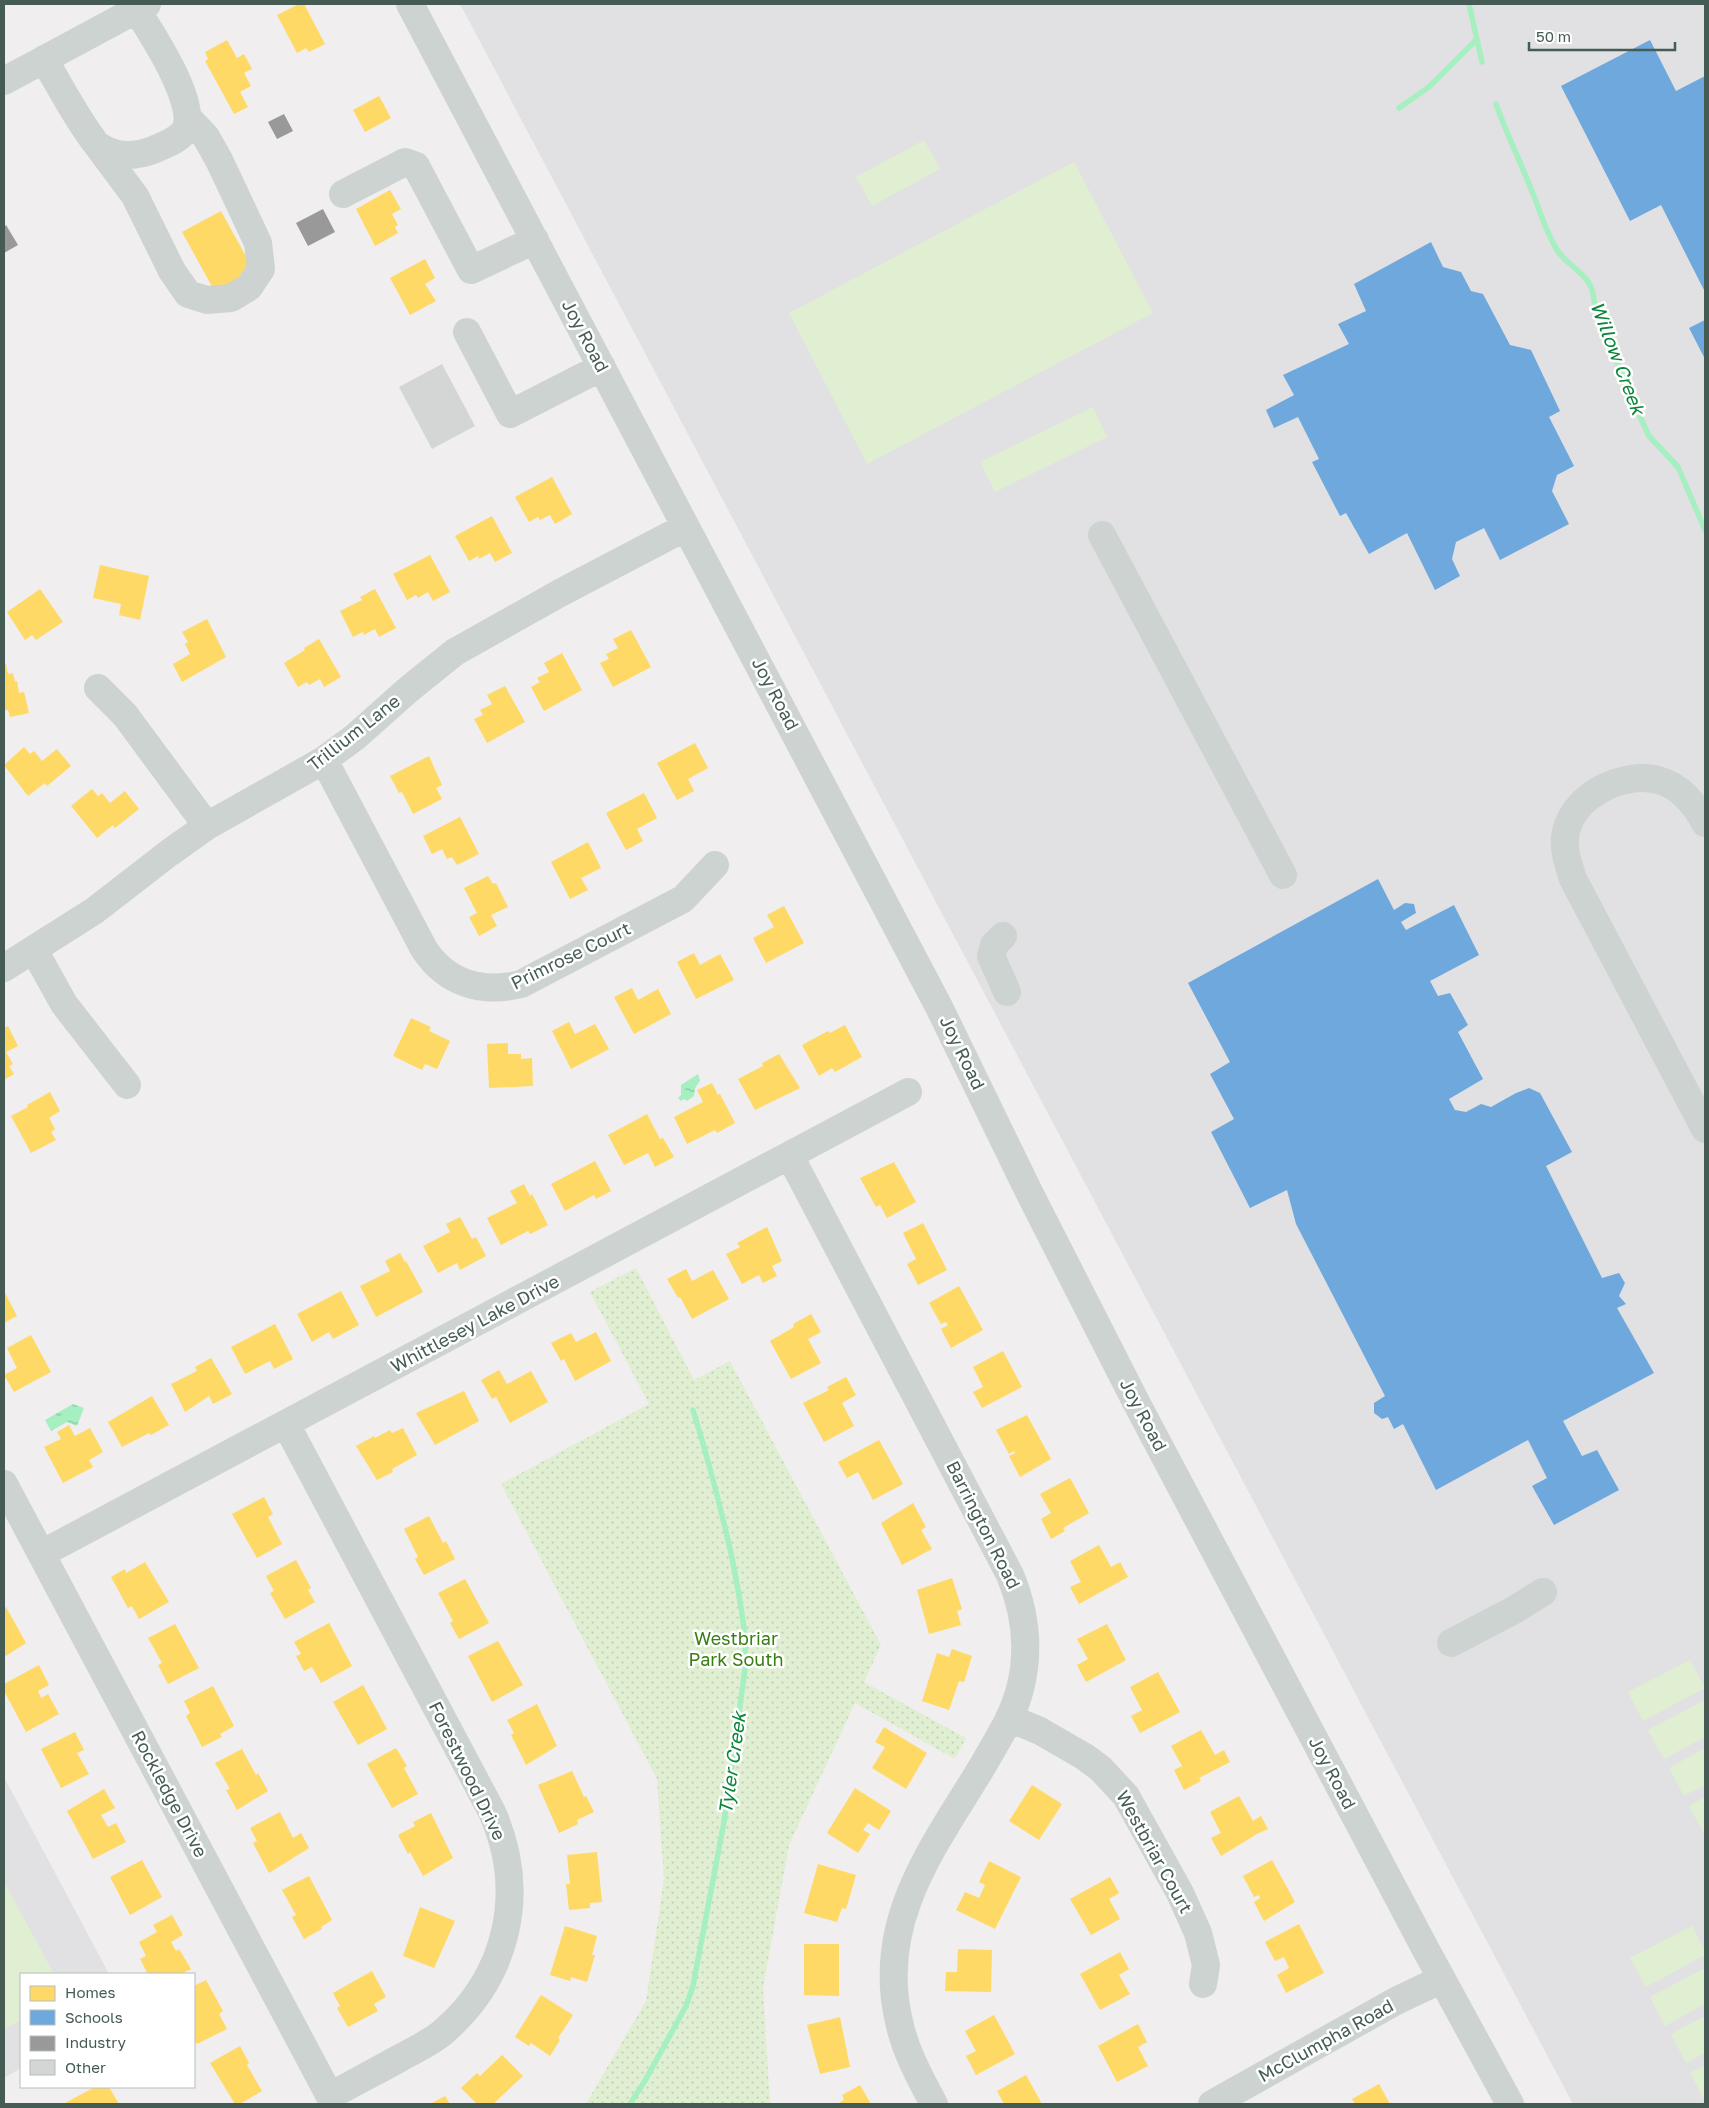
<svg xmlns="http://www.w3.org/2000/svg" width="1709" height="2108" font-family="'Golos Text',sans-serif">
	<defs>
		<pattern id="park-dots" width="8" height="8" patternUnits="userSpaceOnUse" patternTransform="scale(1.25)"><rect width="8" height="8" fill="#e0efd2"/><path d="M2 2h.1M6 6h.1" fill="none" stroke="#c2cfb6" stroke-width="1.8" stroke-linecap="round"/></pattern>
		<pattern id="water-ripples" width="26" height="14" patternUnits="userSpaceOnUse" patternTransform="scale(1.25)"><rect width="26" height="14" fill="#a5efc1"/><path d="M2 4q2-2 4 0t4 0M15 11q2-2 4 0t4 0" fill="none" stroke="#88c59f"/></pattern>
	</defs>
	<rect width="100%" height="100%" fill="#f0eeef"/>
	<!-- education -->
	<path fill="#e1e0e2" d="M460,4h1245v2100h-132z
		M4,1777l105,197h-88v94l-17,10z"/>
	<!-- park -->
	<path fill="url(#park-dots)" d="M636,1268l58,112 36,-19 151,284 -17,37 102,56 -11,21 -100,-56 -66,142 -26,143 7,116h-186l3,-2 59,-101 18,-122 -7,-100 -156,-295 148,-80 -59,-112z"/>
	<!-- pitch -->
	<path fill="#e0efd2" d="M924,140l16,29 -68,37 -16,-29z
		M1074,162l79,151 -286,151 -78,-151z
		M1093,407l14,30 -112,55 -15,-30z
		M1690,1660l15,28 -62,33 -15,-29z
		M1705,1700v37l-41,22 -16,-29z
		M1705,1748v37l-21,11 -15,-28z
		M1705,1797v37h-1l-15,-28z
		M4,1882l50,92h-33v46l-17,9z
		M1692,1926l13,25v4l-59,32 -16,-29z
		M1705,1968v36l-40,22 -15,-29z
		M1705,2016v37l-19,10 -15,-29z
		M1705,2065v36l-15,-28z"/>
	<!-- water -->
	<path fill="url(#water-ripples)" d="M698,1074l2,7 -5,7 -1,8 -7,5 -3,-2 -3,2 -3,-3 3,-3v-10z
		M73,1404l11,4 -7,18 -10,-4 -16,9 -6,-11z"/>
	<!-- homes -->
	<path fill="#ffd966" d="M299,4h5l21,40 -16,8 -3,-4 -9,5 -20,-38z
		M227,40l10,18 7,-4 8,15 -8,4 7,13 -11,6 8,15 -14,7 -29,-53 3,-2 -3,-7z
		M379,96l12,22 -26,14 -12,-22z
		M390,190l11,19 -9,5 6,11 -3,2 3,6 -23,13 -19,-37z
		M221,211l33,60 -39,21 -33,-60z
		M425,259l10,19 -10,6 11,17 -26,14 -20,-37z
		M552,477l20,37 -17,10 -5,-9 -10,5 -2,-3 -9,5 -14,-25z
		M492,516l20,37 -17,9 -5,-9 -11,6 -1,-3 -9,5 -14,-25z
		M430,555l20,37 -17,9 -5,-9 -10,6 -2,-3 -9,5 -14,-26z
		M100,565l49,11 -9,44 -21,-5 2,-11 -28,-6z
		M40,589l23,33 -27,18 -4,-5 -7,5 -18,-28z
		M375,589l21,39 -17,9 -4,-8 -11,6 -1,-3 -10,5 -13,-26 22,-11 -2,-3z
		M207,619l19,38 -44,25 -9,-18 17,-10 -5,-10 3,-2 -6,-10z
		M631,630l20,37 -38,20 -13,-24 9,-4 -3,-5 12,-6 -5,-9z
		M319,639l22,38 -17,10 -4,-8 -11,6 -2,-3 -9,5 -14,-24 21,-13 -1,-2z
		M562,653l20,37 -38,21 -13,-24 9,-5 -3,-4 12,-6 -5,-9z
		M6,664l2,10 5,-1 2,9 2,-1 2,12 5,-1 5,21 -19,4 -2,-7h-4v-45z
		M505,686l20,36 -38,21 -13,-24 9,-4 -3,-5 12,-6 -5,-9z
		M695,743l13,25 -20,11 6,12 -17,9 -20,-37z
		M24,747l6,7 4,-3 8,10 15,-12 14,17 -24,20 -2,-3 -17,13 -24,-31z
		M429,756l13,29 -6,3 6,11 -29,15 -11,-22 -3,1 -9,-17z
		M92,789l6,7 4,-3 8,10 15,-12 14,18 -24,19 -2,-3 -16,13 -26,-32z
		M644,793l13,25 -20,11 6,12 -17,9 -20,-37z
		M460,817l19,37 -22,11 -5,-8 -5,2 -5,-10 -10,5 -9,-18z
		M588,842l13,26 -20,10 7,12 -18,9 -19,-37z
		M488,876l5,8 3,-1 12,24 -17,8 6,11 -18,10 -10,-19 8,-4 -13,-25z
		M784,906l20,37 -38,20 -13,-25 21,-11 -7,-12z
		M694,953l6,12 20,-11 14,26 -38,19 -19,-37z
		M632,988l6,12 20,-11 13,25 -37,20 -20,-37z
		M411,1018l20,9 -2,4 21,10 -13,28 -12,-5 -3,6 -29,-14z
		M569,1022l6,12 20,-10 14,25 -38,20 -19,-38z
		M845,1025l17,32 -27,15 -3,-4 -13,8 -17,-31 26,-14 2,2z
		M8,1026l10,20 -12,6 7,12 -4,2 5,8 -10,6v-52z
		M508,1043v11h13v5l11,-1 1,28 -44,2 -2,-44z
		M779,1054l21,34 -45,22 -17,-31 25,-13 -1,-3z
		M712,1083l6,12 2,-1 15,29 -18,10 -2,-3 -28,14 -13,-27 29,-15 -6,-12z
		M50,1092l10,19 -11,7 6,11 -4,3 5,8 -25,13 -20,-37 17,-9 -1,-2z
		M647,1114l13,25 3,-1 11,19 -19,10 -7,-14 -24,12 -16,-30z
		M595,1161l16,30 -15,8 -2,-4 -29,16 -14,-27z
		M894,1162l22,40 -29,16 -7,-13 -4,2 -16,-29z
		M524,1184l6,12 2,-2 16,31 -18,9 -2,-3 -27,14 -14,-27 30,-15 -7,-12z
		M460,1217l12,22 4,-2 10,19 -26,14 -3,-7 -19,10 -15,-27 27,-14 -4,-8z
		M923,1223l24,47 -29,15 -11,-21 9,-5 -13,-26z
		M767,1227l15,34 -10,5 5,10 -14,7 -4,-8 -17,9 -16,-30 14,-7 -3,-4z
		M400,1253l5,9 1,-1 17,31 -47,25 -16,-31 30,-15 -5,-10z
		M686,1269l6,12 21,-11 16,29 -37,20 -12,-22 -2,1 -11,-19z
		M959,1286l24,44 -32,18 -10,-19 7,-4 -2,-3 -5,2 -12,-21z
		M4,1291l13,25 -13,7z
		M341,1291l18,34 -26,14 -4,-7 -17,10 -15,-28z
		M811,1314l10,18 -13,7 13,24 -30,16 -21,-38 24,-14 -1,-3z
		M275,1324l18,35 -19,10 -4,-8 -25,13 -14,-27z
		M596,1332l15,29 -36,20 -11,-22 -3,2 -10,-18 20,-10 5,9z
		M31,1335l20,37 -37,20 -10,-17 13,-7 -10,-20z
		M1003,1351l19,36 -40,21 -9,-16 10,-5 -10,-20z
		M211,1358l21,36 -19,10 -4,-8 -24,16 -14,-28 26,-13 -2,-4z
		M499,1370l8,14 24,-13 17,31 -38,21 -14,-26 -4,2 -11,-19z
		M846,1377l10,18 -14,8 12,23 -30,16 -21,-39 26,-13 -2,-3z
		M464,1391l15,30 -44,24 -19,-32z
		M152,1396l17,29 -18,10 -2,-2 -27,14 -14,-25z
		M1027,1415l24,44 -31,18 -11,-21 6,-3 -1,-2 -5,3 -13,-24z
		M69,1425l6,11 15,-8 13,24 -14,8 4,7 -30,16 -19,-36 17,-8 -4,-7z
		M403,1428l14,27 -25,14 1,3 -16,8 -21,-34 18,-10 1,2 15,-8 2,3z
		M879,1440l24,44 -30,16 -15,-28 -11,6 -9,-16z
		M1070,1478l19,35 -26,15 2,3 -14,8 -10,-20 10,-6 -11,-19z
		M264,1497l9,17 -5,3 14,27 -25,14 -25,-44z
		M913,1503l13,24 -5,3 11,19 -30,16 -21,-42z
		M429,1516l14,27 3,-2 9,18 -31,16 -9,-16 3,-2 -14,-28z
		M1099,1545l12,22 9,-5 8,15 -49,27 -9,-17 11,-5 -11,-21z
		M296,1560l15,28 -3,2 7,12 -30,17 -15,-26 4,-2 -8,-15z
		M145,1562l24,40 -30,17 -7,-13 -4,2 -17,-31 14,-8 1,4z
		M952,1578l10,31 -5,2 4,14 -32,9 -12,-44z
		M465,1579l24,44 -30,16 -9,-16 3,-2 -15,-28z
		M6,1607l20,36 -22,14v-49z
		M329,1623l23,43 -31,17 -9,-16 -8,4 -8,-15 5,-2 -7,-12z
		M175,1624l24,44 -31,16 -10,-19 4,-2 -14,-25z
		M1107,1624l19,36 -40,22 -9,-17 11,-6 -11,-20z
		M498,1641l25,44 -31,17 -24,-46z
		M952,1649l20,7 -8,26 -5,-1 -10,29 -27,-9 15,-48 12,4z
		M39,1665l10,20 -11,6 3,7 7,-4 11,20 -33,18 -22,-41v-7z
		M1158,1672l22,40 -40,21 -9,-17 11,-6 -12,-23z
		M363,1685l24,44 -29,16 -25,-43z
		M213,1686l21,40 -14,8 2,3 -20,10 -16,-31 4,-3 -6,-12z
		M537,1704l20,42 -31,19 -15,-30 3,-2 -7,-13z
		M884,1727l43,26 -21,36 -34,-21 13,-21 -10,-5z
		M1201,1730l14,25 9,-5 6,12 -31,16 2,3 -17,9 -10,-20 8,-4 -11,-20z
		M75,1732l9,18 -7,3 12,21 -28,14 -20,-39z
		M396,1748l11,18 -3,2 14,26 -26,14 -25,-44z
		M242,1749l14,26 2,-2 10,18 -31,19 -11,-20 4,-1 -15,-26z
		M572,1771l12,26 2,-1 8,16 -17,8 1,4 -19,9 -21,-48z
		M1032,1785l30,19 -23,36 -30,-19z
		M855,1788l36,23 -12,19 -11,-7 -5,7 7,4 -12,19 -31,-20z
		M104,1789l11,19 -14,7 7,12 8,-4 10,19 -33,17 -26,-48z
		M1239,1796l14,25 8,-5 7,13 -11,5 -36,22 -10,-18 10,-5 -11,-21z
		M280,1812l13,26 8,-5 8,15 -40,25 -16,-30 4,-2 -7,-13z
		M431,1813l22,45 -30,18 -13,-24 -2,2 -10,-19 17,-9 -2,-4z
		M597,1852l5,50 -12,1v5l-21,2 -3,-26h4l-3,-29z
		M142,1860l20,37 -32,18 -20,-38z
		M1272,1860l23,42 -31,19 -10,-19 6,-4 -1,-3 -5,2 -11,-21z
		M989,1861l32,16 -26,52 -39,-19 9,-18 14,6 6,-13 -6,-3z
		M818,1864l38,11 -10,34 -4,-1 -5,14 -33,-9z
		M309,1876l23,44 -11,7 1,2 -18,10 -12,-22 4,-2 -14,-25z
		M1110,1877l9,16 -10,6 11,20 -29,16 -21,-36z
		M420,1907l35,14 -21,47 -31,-12z
		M172,1915l11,20 -12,7 5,9 3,-2 12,20 -10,5h-33l-8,-15 6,-3 -7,-14 18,-10 -4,-7z
		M1299,1924l25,49 -38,20 -9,-18 12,-7 -5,-11 -9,4 -10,-19z
		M565,1926l32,10 -5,19h3l-8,27 -16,-5 -1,4 -20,-6z
		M804,1944h35v52l-35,-1z
		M958,1949l34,1 -1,42 -46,-1 1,-19h11z
		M1120,1952l9,17 -10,6 11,19 -30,16 -20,-36z
		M372,1971l14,26 -12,7 4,7 -30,16 -11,-19 3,-2 -7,-13z
		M206,1980l17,31 -4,3 8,15 -30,15 -3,-5v-53z
		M541,1995l32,20 -15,23 2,2 -10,16 -19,-13 -2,3 -14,-9z
		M994,2015l21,39 -39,21 -10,-19 10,-5 -11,-20z
		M840,2017l10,50 -30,7 -13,-49z
		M1138,2024l9,18 -9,5 10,19 -31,16 -19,-36z
		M240,2046l9,17 -2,2 15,26 -22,13h-5l-25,-41z
		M502,2055l21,21 -30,28h-16l-16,-16 16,-15 3,3z
		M1026,2075l16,29h-38l-7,-13z
		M1379,2084l11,20h-35l-3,-5z
		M860,2085l11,19h-34l7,-4 -2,-5z
		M95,2087h14l10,17h-56z
		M445,2096l5,8h-20z"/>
	<!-- schools -->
	<path fill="#6fa8dc" d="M1650,40l26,51 29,-15v216l-44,-87 -31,16 -69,-135z
		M1431,242l12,25 18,5 10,19 12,3 27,51 21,5 29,61 -11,6 25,49 -17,9 -5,16 17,33 -69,36 -16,-32 -28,14 -4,17 8,17 -25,14 -28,-57 -38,21 -23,-41 -6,3 -28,-54 7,-3 -21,-42 -24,11 -8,-18 28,-15 -11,-20 66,-31 -11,-20 28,-13 -12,-27z
		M1705,320v39l-16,-31z
		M1378,879l16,31 11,-7 9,1 2,9 -15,9 5,8 48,-25 25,50 -49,26 8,15 12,-3 18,32 -10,7 25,47 -34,20 6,11 11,2 15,-8 10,3 25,-14 13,-5 11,5 32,59 -26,14 56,112 17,-5 6,10 -6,13 7,8 -9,4 37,65 -91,48 19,35 15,-6 22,40 -65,35 -22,-39 15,-8 -19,-38 -92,50 -33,-66 -9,5 -6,-12 -6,2 -8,-6v-10l11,-7 -89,-172 -9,-34 -37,18 -39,-76 23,-13 -24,-45 20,-12 -42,-79z"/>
	<!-- industry -->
	<path fill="#999" d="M284,114l9,17 -16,8 -9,-17z
		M323,209l12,23 -27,14 -12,-23z
		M6,225l12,20 -14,8v-26z"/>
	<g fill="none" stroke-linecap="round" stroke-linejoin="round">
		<!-- stream -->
		<path stroke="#a5efc1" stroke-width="5.5" d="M1469,4l13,58
			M1496,104c10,29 24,56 35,85 9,21 14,42 26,61 12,19 36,23 37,51l34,90 21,45 29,31 27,63
			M1399,108l30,-21 48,-48
			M630,2104l16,-25 40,-73 7,-20 31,-164 21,-153c2,-38 -6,-74 -13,-111 -11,-50 -24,-99 -39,-148"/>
	</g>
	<!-- building -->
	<path fill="#d4d6d5" d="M442,364l33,62 -43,23 -33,-62z"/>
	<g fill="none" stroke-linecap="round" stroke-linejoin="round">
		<!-- minor -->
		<path stroke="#ccd3d0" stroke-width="28" d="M410,4l529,1003 90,185 107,210 290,548 84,154
			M44,59c14,24 27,49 43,72 4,5 7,12 12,15 16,11 36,11 54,4 10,-4 23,-9 30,-17 20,-23 -33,-102 -47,-124
			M4,81l143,-77
			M97,145l38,51 37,75 16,23 19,6 24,-2 18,-11 12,-18 -3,-26 -39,-83 -13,-23 -18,-19
			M343,194l62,-32 11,4 55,104 64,-30
			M467,332l43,82 92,-47
			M1102,535l181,340
			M98,688l27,27 82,111
			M324,760l100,189c22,34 58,45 97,35l162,-85 32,-34
			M1705,823c-9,-18 -26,-38 -47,-43 -34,-9 -83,14 -92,51 -4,16 2,32 7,48l132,250
			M1003,936l-9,9 -3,11 16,36
			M34,950l30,54 63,81
			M4,968l90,-57 75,-58 38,-27 117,-66 31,-23 54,-48 46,-37 105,-59 126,-66
			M790,1156l220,419c15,36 20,75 10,114 -7,28 -24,53 -38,78 -48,79 -105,152 -84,250 6,32 21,59 36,87
			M286,1424l206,388c35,79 17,164 -50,221 -12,10 -28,17 -42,25 -23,13 -47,25 -70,38
			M4,1484l330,620
			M41,1554l867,-462
			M1451,1643l63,-33 29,-18
			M1009,1718l31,13 45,26 16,12 25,27 54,97 18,40 8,32 -3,19
			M1212,2104l184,-103 46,-22"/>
	</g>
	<g text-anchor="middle" stroke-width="5" stroke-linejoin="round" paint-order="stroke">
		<!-- street labels -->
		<g font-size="18" fill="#455c54" stroke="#fff">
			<text transform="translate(585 336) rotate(62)" y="6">Joy Road</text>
			<text transform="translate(775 694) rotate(62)" y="6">Joy Road</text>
			<text transform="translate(354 733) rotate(-38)" y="6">Trillium Lane</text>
			<text transform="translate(571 956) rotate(-26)" y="6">Primrose Court</text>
			<text transform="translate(962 1053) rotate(64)" y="6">Joy Road</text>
			<text transform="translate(475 1324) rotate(-28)" y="6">Whittlesey Lake Drive</text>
			<text transform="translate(1143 1415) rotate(62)" y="6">Joy Road</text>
			<text transform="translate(983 1525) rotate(63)" y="6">Barrington Road</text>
			<text transform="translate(467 1771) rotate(64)" y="6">Forestwood Drive</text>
			<text transform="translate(1332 1773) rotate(62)" y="6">Joy Road</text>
			<text transform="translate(169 1794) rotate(62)" y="6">Rockledge Drive</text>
			<text transform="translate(1154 1852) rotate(61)" y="6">Westbriar Court</text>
			<text transform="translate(1326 2041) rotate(-29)" y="6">McClumpha Road</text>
		</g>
		<!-- park labels -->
		<g font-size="18" fill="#387f14" stroke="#fff">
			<text x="736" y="1645">Westbriar<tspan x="736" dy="21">Park South</tspan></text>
		</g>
		<!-- water labels -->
		<g font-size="19" font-style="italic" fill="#0a8638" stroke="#fff">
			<text transform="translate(1618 358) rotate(69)" y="7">Willow Creek</text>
			<text transform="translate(732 1763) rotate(-82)" y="7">Tyler Creek</text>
		</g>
	</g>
	<!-- border -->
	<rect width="1709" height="2108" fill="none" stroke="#455c54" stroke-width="10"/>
	<!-- legend -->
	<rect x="20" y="1973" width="175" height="115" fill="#ffffff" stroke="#b5bebb"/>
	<rect x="30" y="1986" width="25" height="15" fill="#ffd966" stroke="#b5bebb"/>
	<text x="65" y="1998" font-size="15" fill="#455c54">Homes</text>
	<rect x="30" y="2010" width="25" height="15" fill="#6fa8dc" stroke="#b5bebb"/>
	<text x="65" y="2023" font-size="15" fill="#455c54">Schools</text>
	<rect x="30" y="2036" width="25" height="15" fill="#999999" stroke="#b5bebb"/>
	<text x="65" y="2048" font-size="15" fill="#455c54">Industry</text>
	<rect x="30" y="2060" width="25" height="15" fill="#d4d6d5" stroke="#b5bebb"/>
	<text x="65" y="2073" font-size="15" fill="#455c54">Other</text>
	<!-- scale -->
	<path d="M1529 42v8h146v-8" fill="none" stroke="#455c54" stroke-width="2.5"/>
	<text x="1536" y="42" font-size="15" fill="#455c54" stroke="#ffffff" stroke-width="4" paint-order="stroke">50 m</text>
</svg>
